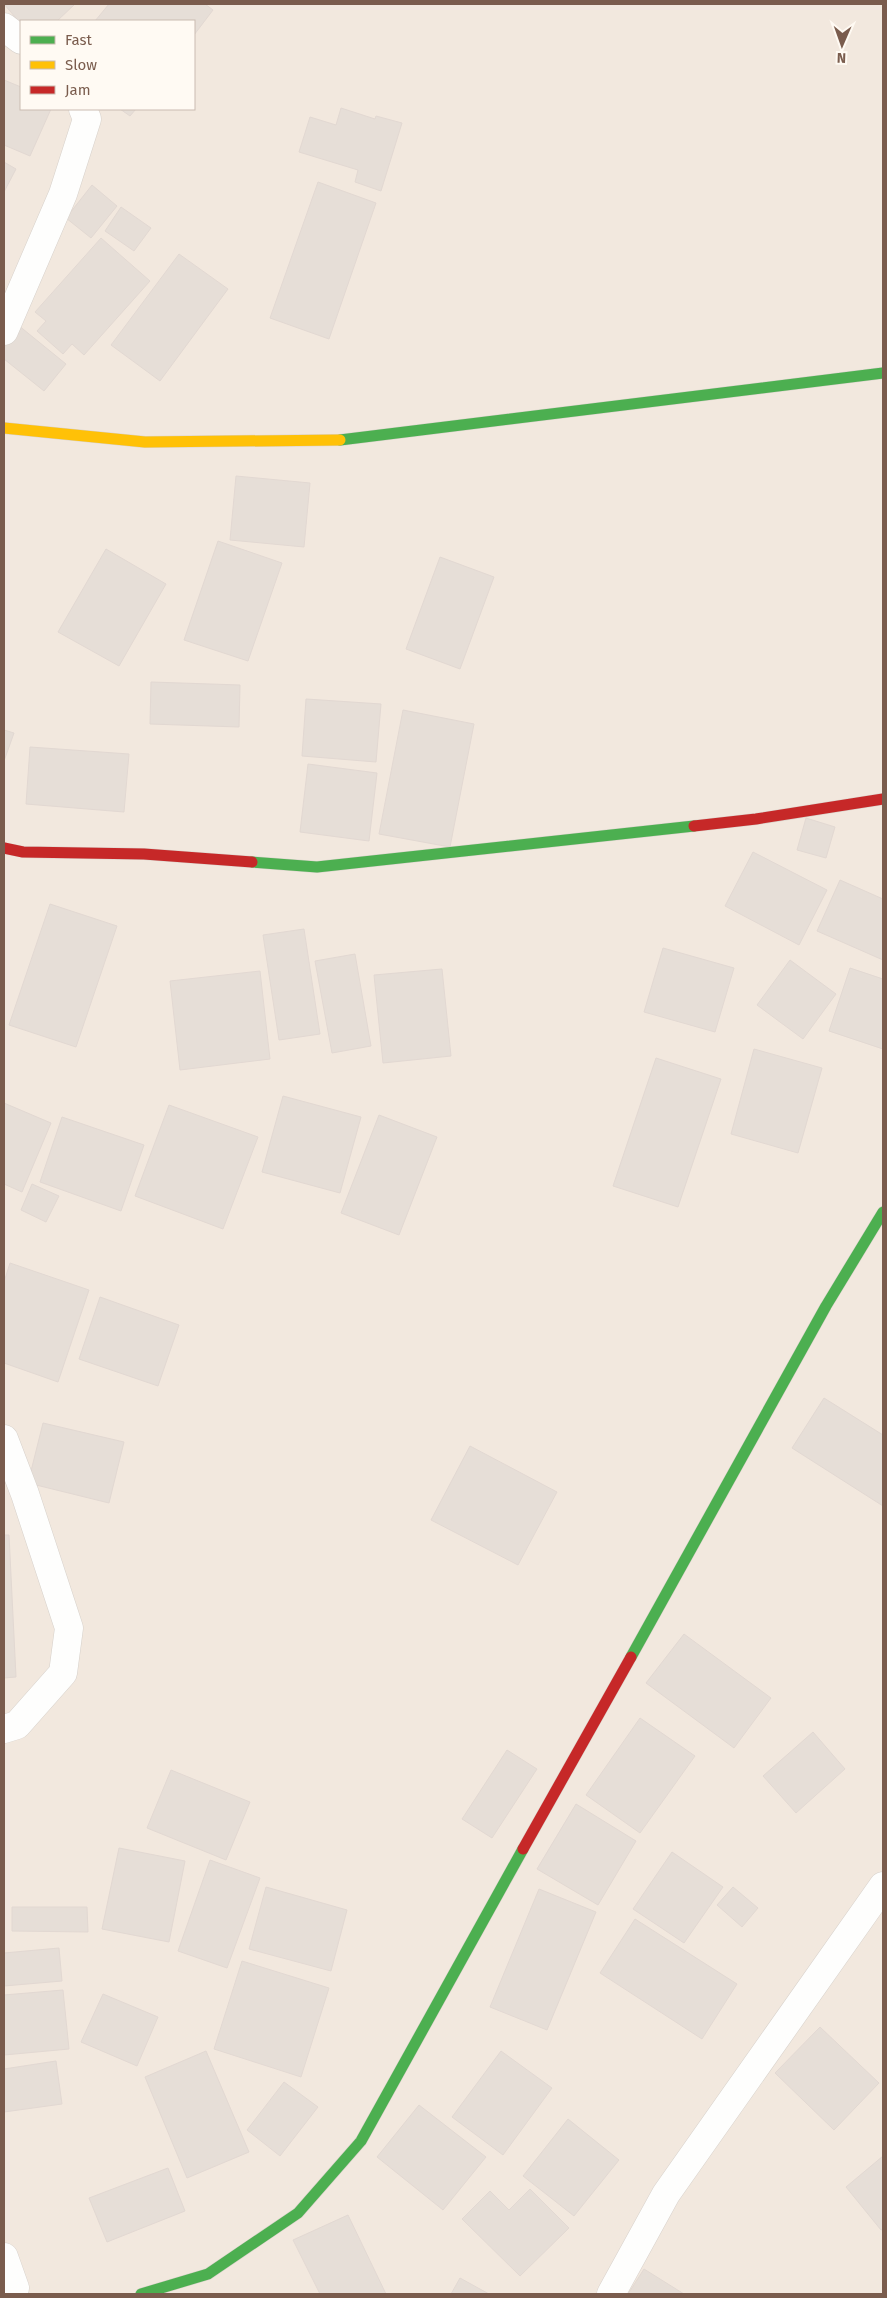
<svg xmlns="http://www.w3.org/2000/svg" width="887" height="2298" font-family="'Fira Sans',sans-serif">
	<rect width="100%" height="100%" fill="#f9f5f0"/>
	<!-- residential -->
	<path fill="#f2e8de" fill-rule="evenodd" d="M4,4h879v2290h-879zM21,21h173v88h-173z"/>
	<!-- building -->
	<path fill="#e6ded7" stroke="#e2d8d2" d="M4,4h71l-18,17h-36v3z
		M109,4h96l8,6 -19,25v-14h-99z
		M4,80l17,7v22h30l-21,47 -26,-11z
		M341,108l34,11 1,-3 26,7 -21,68 -26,-9 3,-12 -59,-18 11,-35 26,8z
		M120,109h16l-6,7z
		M4,162l12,7 -12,23z
		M318,182l58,21 -47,136 -59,-21z
		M92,185l25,21 -26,32 -25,-20z
		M121,207l30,21 -17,23 -29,-20z
		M101,238l49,43 -66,74 -12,-11 -9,10 -26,-23 9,-10 -11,-9z
		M179,254l49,35 -68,92 -49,-36z
		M18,325l48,39 -22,27 -40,-32v-17z
		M236,476l74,7 -6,64 -74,-7z
		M218,541l64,22 -34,98 -64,-21z
		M106,549l60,35 -47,82 -61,-34z
		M440,557l54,20 -34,92 -54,-20z
		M151,682l89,3 -1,42 -89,-3z
		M306,699l75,5 -5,58 -74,-6z
		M403,710l71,14 -24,123 -71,-13z
		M4,730l10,3 -10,28z
		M30,747l99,7 -5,58 -98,-8z
		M308,764l69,9 -8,68 -69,-9z
		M806,818l29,9 -9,31 -29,-8z
		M753,852l74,38 -28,55 -74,-39z
		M840,880l43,19v61l-66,-29z
		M50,904l67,22 -41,121 -67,-22z
		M304,929l16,105 -41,6 -16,-105z
		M663,948l71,20 -19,64 -71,-20z
		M355,954l16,92 -39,7 -17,-92z
		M790,960l46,34 -33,45 -46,-34z
		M850,968l33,11v70l-54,-18z
		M442,969l9,87 -68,7 -9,-88z
		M260,971l10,88 -90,11 -10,-89z
		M754,1049l68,19 -24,85 -67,-19z
		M656,1058l65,21 -43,128 -65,-21z
		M283,1096l78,21 -21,76 -78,-21z
		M4,1103l47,20 -29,69 -18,-8z
		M169,1105l89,32 -35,92 -88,-33z
		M379,1115l58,22 -38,98 -58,-22z
		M62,1117l82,28 -23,66 -81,-29z
		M32,1184l27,12 -13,26 -25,-12z
		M10,1263l79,27 -31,92 -54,-19v-81z
		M100,1297l79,28 -21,61 -79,-27z
		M824,1398l59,37v71l-91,-58z
		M43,1423l81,19 -15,61 -81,-20z
		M470,1446l87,46 -39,73 -87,-45z
		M4,1535h5l7,142 -12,1z
		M684,1634l87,64 -37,50 -88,-65z
		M640,1718l55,38 -55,77 -54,-38z
		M813,1732l32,37 -49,44 -33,-37z
		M507,1750l30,19 -45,69 -30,-19z
		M171,1770l79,32 -24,58 -79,-32z
		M576,1804l60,37 -38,64 -61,-36z
		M119,1848l66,13 -16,81 -67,-13z
		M672,1852l51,35 -39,56 -51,-34z
		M210,1860l50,18 -33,90 -49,-17z
		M266,1887l81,23 -16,61 -82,-22z
		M733,1887l25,21 -16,19 -25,-22z
		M539,1889l57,23 -49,118 -57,-23z
		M12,1907h75l1,25 -76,-1z
		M635,1919l102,65 -35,55 -102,-66z
		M59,1948l3,33 -58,5v-33z
		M242,1961l87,27 -28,89 -87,-28z
		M63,1990l6,59 -65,6v-60z
		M103,1994l55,23 -21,49 -56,-24z
		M820,2027l59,56 -45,47 -59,-57z
		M206,2051l43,101 -62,26 -42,-101z
		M501,2051l51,37 -49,67 -51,-38z
		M56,2061l6,43 -58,8v-43z
		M284,2082l34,25 -38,49 -33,-26z
		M419,2105l67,52 -43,53 -66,-53z
		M568,2119l51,41 -45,56 -51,-40z
		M883,2156v73l-2,1 -35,-43z
		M168,2168l17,43 -78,31 -18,-44z
		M530,2189l39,39 -49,48 -58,-57 28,-28 19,19z
		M348,2215l38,79h-66l-27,-54z
		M644,2269l40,25h-56z
		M460,2278l29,16h-38z"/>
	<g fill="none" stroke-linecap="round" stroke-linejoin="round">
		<!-- street casing -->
		<g stroke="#d7d1cb" stroke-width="29">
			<path id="street" d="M4,27l17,13
				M4,331l59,-137 24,-75 -4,-10
				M4,1439l21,55 44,134 -6,45 -46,52 -13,4
				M4,2257l11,31 -4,6
				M611,2294l55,-100 217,-308"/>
		</g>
		<!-- fast casing -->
		<g stroke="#d9d2cb" stroke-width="12">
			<path id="fast" d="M340,440l543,-67
				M252,862l65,5 377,-41
				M631,1657l195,-351 57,-94
				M141,2294l67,-20 90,-61 63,-72 162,-292"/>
		</g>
		<!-- slow casing -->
		<g stroke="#d9d2cb" stroke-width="12">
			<path id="slow" d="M4,428l141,14 195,-2"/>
		</g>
		<!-- jam casing -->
		<g stroke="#d9d2cb" stroke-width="12">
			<path id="jam" d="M694,826l62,-7 127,-20
				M4,848l19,4 121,2 108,8
				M523,1849l108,-192"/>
		</g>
		<!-- street -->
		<use href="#street" stroke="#fefefd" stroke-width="28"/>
		<!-- fast -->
		<use href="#fast" stroke="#4caf50" stroke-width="11"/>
		<!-- slow -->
		<use href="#slow" stroke="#ffc107" stroke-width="11"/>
		<!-- jam -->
		<use href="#jam" stroke="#c62828" stroke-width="11"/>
	</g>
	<!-- border -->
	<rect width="887" height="2298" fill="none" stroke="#7a5c4d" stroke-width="10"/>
	<!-- legend -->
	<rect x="20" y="20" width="175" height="90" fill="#fffaf3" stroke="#cabbb1"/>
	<rect x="30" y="36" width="25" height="8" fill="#4caf50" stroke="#cabbb1"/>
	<text x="65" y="45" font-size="15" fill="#7a5c4d">Fast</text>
	<rect x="30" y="61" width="25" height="8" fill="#ffc107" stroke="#cabbb1"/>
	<text x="65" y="70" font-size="15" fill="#7a5c4d">Slow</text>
	<rect x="30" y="86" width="25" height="8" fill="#c62828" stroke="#cabbb1"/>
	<text x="65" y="95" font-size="15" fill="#7a5c4d">Jam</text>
	<!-- north arrow -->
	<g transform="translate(842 45) rotate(182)" stroke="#fffaf3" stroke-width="4" paint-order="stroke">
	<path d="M0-4L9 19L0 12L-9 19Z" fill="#7a5c4d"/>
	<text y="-8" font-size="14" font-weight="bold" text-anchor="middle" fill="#7a5c4d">N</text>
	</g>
</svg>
